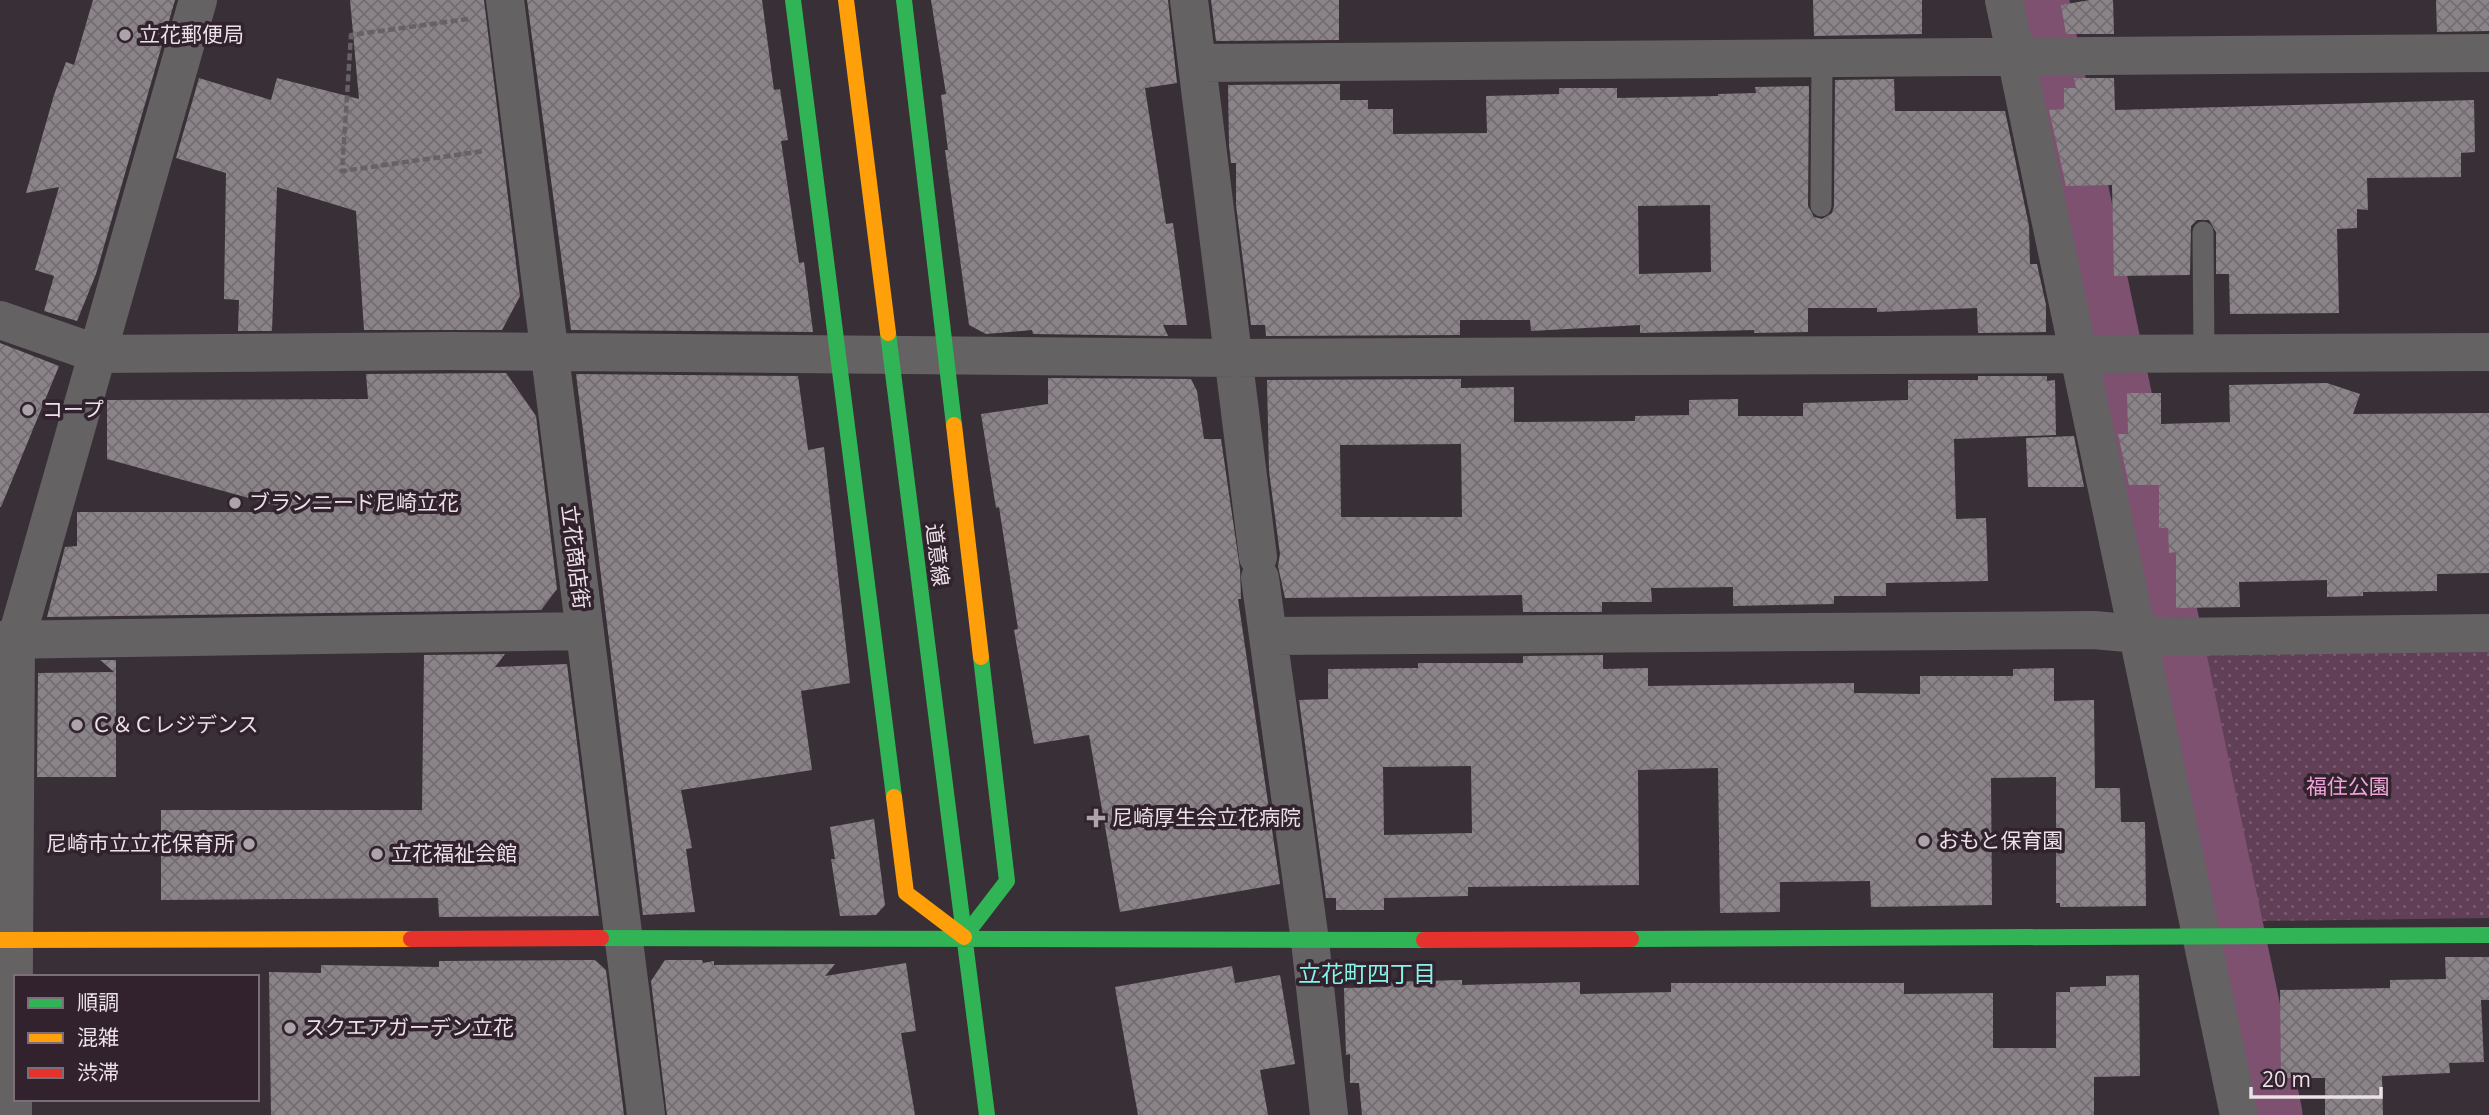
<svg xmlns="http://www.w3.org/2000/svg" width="2489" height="1115" font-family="'Open Sans','Noto Sans JP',sans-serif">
	<defs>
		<pattern id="park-dots" width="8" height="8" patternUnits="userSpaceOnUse" patternTransform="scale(1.75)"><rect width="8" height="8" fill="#614057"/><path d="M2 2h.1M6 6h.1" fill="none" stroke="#785b6f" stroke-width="1.8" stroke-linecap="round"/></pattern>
		<pattern id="building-cross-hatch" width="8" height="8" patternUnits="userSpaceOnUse" patternTransform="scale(1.75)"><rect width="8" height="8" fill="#8a8388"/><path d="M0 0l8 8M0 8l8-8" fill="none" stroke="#736d71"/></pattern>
	</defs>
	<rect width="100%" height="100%" fill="#383036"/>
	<!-- park -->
	<path fill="url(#park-dots)" d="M2489,651v267l-232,3 -22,-12 -50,-241 14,-14z"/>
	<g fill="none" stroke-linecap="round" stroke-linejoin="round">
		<!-- river -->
		<path stroke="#7e5171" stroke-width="77" d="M2030,0l234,1115"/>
	</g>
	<!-- building -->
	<path fill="url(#building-cross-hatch)" fill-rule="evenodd" d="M93,0h82l-79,274 -19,47 -33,-10 10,-35 -19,-6 24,-83 -33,6 28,-98 12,-33 8,3z
		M350,0h134l36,296 -18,34h-138l-8,-119 -79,-24 -5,144h-34l1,-31 -15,-1 2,-126 -50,-15 23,-80 72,22 6,-22 82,21z
		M527,0h235l12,90 6,-1 8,51 -7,1 18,122 5,-1 9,70 -242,-2z
		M931,0h237l9,83 -32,5 21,136 7,-1 14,102h-24l5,11 -135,-2 -1,-4 -46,4 -17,-9 -24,-175h3l-7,-55 5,-1z
		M1211,0h128v40l-123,1z
		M1813,0h109v34l-108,2z
		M2090,0h23l1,34h-48l-5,-29z
		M2436,0h53v31l-52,1z
		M2074,78h40l1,32 359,-10 1,52 -14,1v24l-94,1 1,32 -11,-1v19l-20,1 2,84 -109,1 -1,-40h-13v-42l-7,-12h-12l-6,6 -1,49 -76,1 -2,-91 -46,1 -17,-76 15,-1v-21h12z
		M1894,79l1,32h110l24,115 1,38h7l9,41v27l-68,1 -1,-25 -100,4v-4h-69v24l-54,1v-3l-114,3v-8l-109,6 -1,-11h-70v15l-194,1 -1,-11h-14l-15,-120v-42h-5l-2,-18 -1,-60 112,-1v16h28v9h25v25l94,-1 -1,-37 73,-2v-6h58v10l101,-2v-2l38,-1 -1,-6 54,-1 -1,120 6,11 8,2 10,-6 2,-7 1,-126zM1710,205l1,67 -72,2 -1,-68z
		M0,343l59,23 -58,141h-1z
		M506,373l30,43 21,173 -16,21 -494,7 18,-70 12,-1v-34h207l1,-4 -178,-49v-59l261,-1 -2,-25z
		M576,374l222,2 10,74 16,-3 26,236 -49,8 11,79 -131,20 11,58 -6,1 9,63 -52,3z
		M1978,376h69v5l8,-1 1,55 -102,4 2,80 30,-1 2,63 -102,2v13h-52v8l-101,2v-19l-82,1 1,14h-50v10h-79l-1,-17 -237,3 -7,-32 2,-12 -11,-83 -2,-91 194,-1v9l53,-1v35l121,-1v-5l54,-1v-15l49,-1v17h65v-13l105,-3v-20h70zM1461,444l1,73h-121l-1,-72z
		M1048,378l143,1 6,12 7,48h17l19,130 1,30h-3l42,285 -160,28 -31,-177 -55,9 -20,-114 4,-1 -19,-122 -3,1 -15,-94 67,-10z
		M2327,383l33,11 -7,20 136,-1v160l-52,1v17l-74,1v4l-36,1v-17l-88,2 1,25 -64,1v-56l-7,1 -1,-25h-9v-43h-30l-11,-51h10l-1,-41h34v31l69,-2 -1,-37z
		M2074,436l10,51h-56l-2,-49z
		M505,654l-10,13 72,-3 32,252 -160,1 -1,-19 -277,2v-90h261l2,-155z
		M1603,655v14l45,-1v18l206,-3v10l66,1v-18h93v-7l41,-1v33l40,-1 1,88h25l1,34h24l1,84 -86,1v-4h-4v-126l-65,1 1,127 -121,2 -1,-26 -90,1v30l-60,1 -2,-145 -80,2 1,115 -171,2v9l-84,2v12h-48v-12h-10l-27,-198 29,-1v-30l90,-1v-5h105v-7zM1471,766l1,67 -88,2 -1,-68z
		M100,660h16v117h-79l1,-104 76,-1z
		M874,819l11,86 -9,10 -36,1 -9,-57h4l-5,-32z
		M2445,957h44v43h-8l3,62 -35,1 1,10 -68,3 1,39h-58v-37h-44l-1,-88 110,-2v-8l56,-1z
		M595,960l11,10 18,145h-353l-2,-143 52,1v-8l118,2v-6z
		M665,960h37l1,3 11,-2v4l121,-1 -10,12 81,-13 10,68 -15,2 14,82h-248l-16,-134z
		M1232,966l3,17 45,-8 15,89 -35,6 8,45h-130l-23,-128z
		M2139,975l1,101 -46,1v38h-732l-3,-32h-9v-29l-4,1 -2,-67 43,-1 -1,-5 76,-2v5l118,-3v12l91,-2v-9h233v11l89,-1v55h63v-56h14v-5l36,-1v-10z"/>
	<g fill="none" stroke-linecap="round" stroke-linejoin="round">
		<!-- path -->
		<path stroke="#666164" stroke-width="4.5" stroke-dasharray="7 3.5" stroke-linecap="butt" d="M468,19l-117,16 -9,136 142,-20"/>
		<!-- lane -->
		<path stroke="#656264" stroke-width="21" d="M1821,206l1,-149
			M2203,232l1,122"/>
		<!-- street -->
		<path stroke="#656264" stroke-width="38" d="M505,0l141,1115
			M1189,0l69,557
			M2004,0l235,1115
			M1197,63l1292,-10
			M0,320l98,34 353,-3 783,7 1255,-6
			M1260,578l50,363 19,174
			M1268,636l826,-6 77,7 318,-4
			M0,640l585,-9
			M13,1115l3,-475 182,-640"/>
		<!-- fast -->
		<path stroke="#30b455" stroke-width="16" d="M793,0l101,797
			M904,0l50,425
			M953,848l34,267
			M964,937l43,-56 -26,-224
			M601,938l823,2
			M1631,939l858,-4"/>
		<!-- slow -->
		<path stroke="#ff9f0a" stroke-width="16" d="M954,425l27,232
			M894,797l12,96 58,44
			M0,940l411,-1"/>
		<!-- jam -->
		<path stroke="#e5322d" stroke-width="16" d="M411,939l190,-1
			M1424,940l207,-1"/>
		<!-- fast-bridge -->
		<path stroke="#30b455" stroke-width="16" d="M888,333l65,515"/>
		<!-- slow-bridge -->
		<path stroke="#ff9f0a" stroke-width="16" d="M846,0l42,333"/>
	</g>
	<!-- markers -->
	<g fill="#ada3aa" stroke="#31222d" stroke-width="2.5">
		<circle cx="125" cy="35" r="7"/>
		<circle cx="28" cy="410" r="7"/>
		<circle cx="235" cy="503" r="7"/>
		<circle cx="77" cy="725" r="7"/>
		<path d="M1092.5 807.5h7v7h7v7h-7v7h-7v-7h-7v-7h7z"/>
		<circle cx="1924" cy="841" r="7"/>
		<circle cx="249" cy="844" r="7"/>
		<circle cx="377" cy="854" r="7"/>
		<circle cx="290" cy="1028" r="7"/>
	</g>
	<g text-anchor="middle" stroke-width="7" stroke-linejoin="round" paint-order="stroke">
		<!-- poi labels -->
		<g font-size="21" fill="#ece1e8" stroke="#31222d" text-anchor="start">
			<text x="139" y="42">立花郵便局</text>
			<text x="42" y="417">コープ</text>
			<text x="249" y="510">ブランニード尼崎立花</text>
			<text x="91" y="732">Ｃ＆Ｃレジデンス</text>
			<text x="1112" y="825">尼崎厚生会立花病院</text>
			<text x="1938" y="848">おもと保育園</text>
			<text x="235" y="851" text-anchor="end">尼崎市立立花保育所</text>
			<text x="391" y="861">立花福祉会館</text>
			<text x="304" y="1035">スクエアガーデン立花</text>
		</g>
		<!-- street labels -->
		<g font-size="21" fill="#ece1e8" stroke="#31222d">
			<text transform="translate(937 555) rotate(83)" y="7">道意線</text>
			<text transform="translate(575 557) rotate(83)" y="7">立花商店街</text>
		</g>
		<!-- park labels -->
		<g font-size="21" fill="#f0a4d9" stroke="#31222d">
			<text x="2348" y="794">福住公園</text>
		</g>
		<!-- neighbourhood labels -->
		<g font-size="23" fill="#89f3ea" stroke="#31222d">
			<text x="1367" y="982">立花町四丁目</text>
		</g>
	</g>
	<!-- legend -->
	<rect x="14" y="975" width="245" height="126" fill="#31222d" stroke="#7c6e78" stroke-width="2"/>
	<rect x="28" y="998" width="35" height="10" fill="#30b455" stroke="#7c6e78" stroke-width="2"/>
	<text x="77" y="1010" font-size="21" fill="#ece1e8">順調</text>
	<rect x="28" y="1033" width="35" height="10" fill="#ff9f0a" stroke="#7c6e78" stroke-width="2"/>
	<text x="77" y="1045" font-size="21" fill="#ece1e8">混雑</text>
	<rect x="28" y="1068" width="35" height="10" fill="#e5322d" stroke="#7c6e78" stroke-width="2"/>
	<text x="77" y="1080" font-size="21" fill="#ece1e8">渋滞</text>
	<!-- scale -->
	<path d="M2251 1087v10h130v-10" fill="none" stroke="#ece1e8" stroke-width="3.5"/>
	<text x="2262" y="1087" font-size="21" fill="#ece1e8" stroke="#31222d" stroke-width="5" paint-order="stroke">20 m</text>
</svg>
